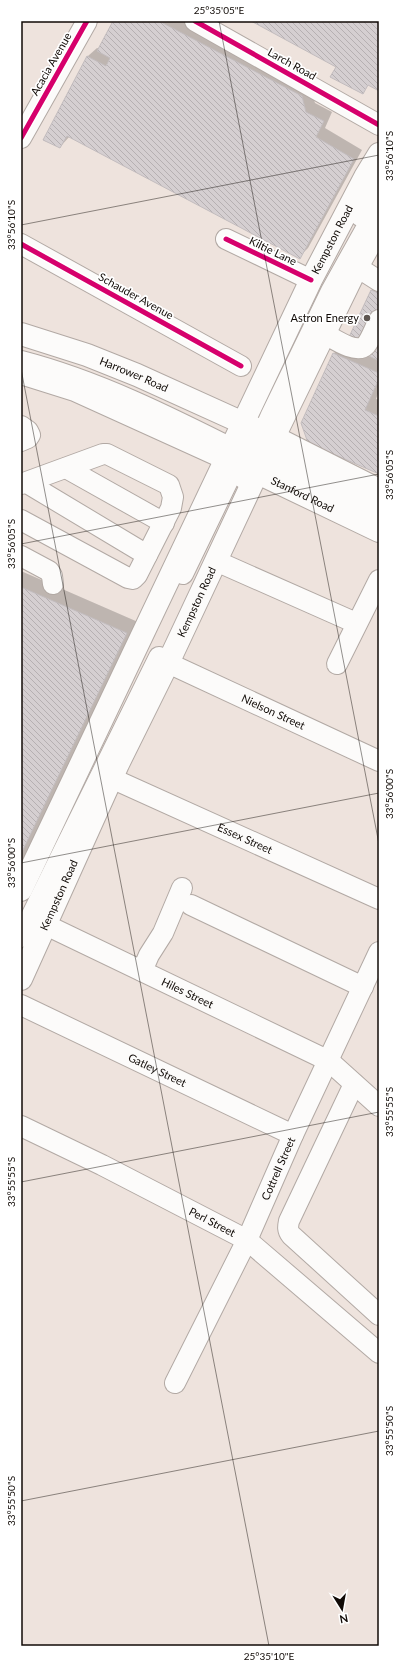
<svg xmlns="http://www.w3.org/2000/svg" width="400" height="1667" font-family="Lato,sans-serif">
	<defs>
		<pattern id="building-back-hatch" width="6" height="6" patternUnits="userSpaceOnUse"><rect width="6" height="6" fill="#d5cfd1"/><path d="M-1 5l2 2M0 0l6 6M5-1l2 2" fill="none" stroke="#b6b0b2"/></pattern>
	</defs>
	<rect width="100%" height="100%" fill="#eee3dd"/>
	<!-- shadow -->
	<path fill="#0003" d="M114,21h70l126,66 5,16 17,9 -7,16 37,22 -54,98 -9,9 -229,-121 -10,11 -16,-8 44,-83 9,-8 3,1z
		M374,287l5,3v25l-29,22 22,-47z
		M379,339v52l-3,8 3,1v73l-45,-120 11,-11z
		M21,571l117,51 -117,243z"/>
	<!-- building -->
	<path fill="url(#building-back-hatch)" stroke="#c2bcbe" d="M113,21h46l143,75 4,16 18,9 -8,16 38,22 -54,100 -233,-123 -7,12 -17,-8 44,-84 19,10 4,-8 -13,-7z
		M251,21h128v70l-11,-6 -5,9 -33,-17 6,-10z
		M371,290l8,3v20l-15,32 -15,-8z
		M379,337v24l-10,-5z
		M333,353l46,20v9l-1,-1 -13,29 14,6v58l-71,-31 -7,-20z
		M21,587l106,46 -106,221z"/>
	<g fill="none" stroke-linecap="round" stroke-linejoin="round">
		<!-- minor casing -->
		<g stroke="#b2a9a4" stroke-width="22">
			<g id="minor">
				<path d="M195,21l184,104"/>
				<path d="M21,138l66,-117"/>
				<path d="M360,216l19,-32"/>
				<path d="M226,239l85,41"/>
				<path d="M21,244l220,122"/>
				<path d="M357,267l22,14"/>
				<path d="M325,334c9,5 32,21 41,11 5,-6 9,-18 13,-25"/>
				<path d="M21,361c85,22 164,64 242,103 39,18 78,35 116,53"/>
				<path d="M21,426l7,5 2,4 -2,3 -7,3"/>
				<path d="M254,444l125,57"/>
				<path d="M66,468l98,55"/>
				<path d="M243,478l28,-63 60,-124 48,-86"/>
				<path d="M27,483l120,72"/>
				<path d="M21,484l82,-30h4l62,31 4,12 -2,11 -34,67 -4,4 -5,-1 -107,-58"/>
				<path d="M21,556l28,15 3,5 1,8"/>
				<path d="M216,561l140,62"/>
				<path d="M183,574l54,-112"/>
				<path id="s1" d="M168,663l211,98"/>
				<path d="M337,664l42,-84"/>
				<path id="s2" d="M111,778l268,121"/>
				<path d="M191,905l172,82"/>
				<path id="s3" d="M46,925l283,136 50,45"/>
				<path d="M21,937l138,-280"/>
				<path d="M142,971l7,-16 14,-22 19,-45"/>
				<path id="s4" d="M21,1005l272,130"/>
				<path d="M354,1084l-65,137c-1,5 -2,9 2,14l88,80"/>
				<path id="s5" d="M21,1126l81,39 145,75 132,113"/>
				<path id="s6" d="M175,1383l72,-143 46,-105 86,-183"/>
			</g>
		</g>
		<!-- major casing -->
		<g stroke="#b2a9a4" stroke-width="24">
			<g id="major">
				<path id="s7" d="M21,334l66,21 50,20 137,62 105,53"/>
				<path id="s8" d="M21,373l54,17 183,83 121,58"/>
				<path id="s9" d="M21,890l290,-610 54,-103 14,-23"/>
				<path id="s10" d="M21,979l97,-215 50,-101 106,-226 83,-170 22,-39"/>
			</g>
		</g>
		<!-- minor -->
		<use href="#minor" stroke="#fcfbfa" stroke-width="20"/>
		<!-- major -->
		<use href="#major" stroke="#fcfbfa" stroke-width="22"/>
		<!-- cycleway casing -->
		<g stroke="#fff" stroke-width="8">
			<path id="cycleway" d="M195,21l184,104
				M21,138l66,-117
				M226,239l85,41
				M21,244l220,122"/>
		</g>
		<!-- cycleway -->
		<use href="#cycleway" stroke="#d6006c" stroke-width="5"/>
	</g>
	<!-- ticks -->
	<path fill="none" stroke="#100a06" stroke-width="1" stroke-opacity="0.45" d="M219,21l160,823M21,225l358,-70M21,369l248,1277M21,544l358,-70M21,863l358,-70M21,1182l358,-70M21,1501l358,-70"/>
	<!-- markers -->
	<circle fill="#5e5651" stroke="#fff" stroke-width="1.5" cx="367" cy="318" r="4"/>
	<g text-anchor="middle" stroke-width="3.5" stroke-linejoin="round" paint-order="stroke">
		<!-- street labels -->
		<g font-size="11" fill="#100a06" stroke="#fff">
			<text transform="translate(51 64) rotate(-60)" y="4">Acacia Avenue</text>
			<text transform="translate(292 64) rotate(29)" y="4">Larch Road</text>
			<text dy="4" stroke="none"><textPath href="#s9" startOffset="721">Kempston Road</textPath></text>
			<text transform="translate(273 251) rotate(26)" y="4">Kiltie Lane</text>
			<text transform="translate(136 296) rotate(29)" y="4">Schauder Avenue</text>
			<text dy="4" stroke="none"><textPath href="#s7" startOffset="120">Harrower Road</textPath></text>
			<text dy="4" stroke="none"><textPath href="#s8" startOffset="307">Stanford Road</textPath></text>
			<text dy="4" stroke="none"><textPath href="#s10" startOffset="416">Kempston Road</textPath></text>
			<text dy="4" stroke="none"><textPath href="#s1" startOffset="116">Nielson Street</textPath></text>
			<text dy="4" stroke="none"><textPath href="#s2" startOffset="147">Essex Street</textPath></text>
			<text dy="4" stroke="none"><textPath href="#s10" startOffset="92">Kempston Road</textPath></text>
			<text dy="4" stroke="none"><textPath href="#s3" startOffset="157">Hiles Street</textPath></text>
			<text dy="4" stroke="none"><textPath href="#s4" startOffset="151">Gatley Street</textPath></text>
			<text dy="4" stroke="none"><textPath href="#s6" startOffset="238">Cottrell Street</textPath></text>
			<text dy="4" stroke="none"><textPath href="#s5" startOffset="214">Perl Street</textPath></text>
		</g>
		<!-- poi labels -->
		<g font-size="11" fill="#100a06" stroke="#fff" text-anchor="end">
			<text x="359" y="322">Astron Energy</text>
		</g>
	</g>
	<!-- border -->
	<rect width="400" height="1667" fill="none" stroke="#ffffff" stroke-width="44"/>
	<!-- north arrow -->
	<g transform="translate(342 1609) rotate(169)" stroke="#ffffff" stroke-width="3" paint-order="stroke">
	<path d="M0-3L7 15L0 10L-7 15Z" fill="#100a06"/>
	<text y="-6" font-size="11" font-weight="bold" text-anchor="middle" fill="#100a06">N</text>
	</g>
	<rect x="22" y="22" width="356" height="1623" fill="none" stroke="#100a06" stroke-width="1.5"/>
	<g font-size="10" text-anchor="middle" fill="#100a06">
		<text x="219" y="14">25°35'05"E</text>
		<text transform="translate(389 156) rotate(-90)" y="4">33°56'10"S</text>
		<text transform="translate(11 225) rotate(-90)" y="4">33°56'10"S</text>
		<text transform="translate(389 475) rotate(-90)" y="4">33°56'05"S</text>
		<text transform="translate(11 544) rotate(-90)" y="4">33°56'05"S</text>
		<text transform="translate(389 794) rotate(-90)" y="4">33°56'00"S</text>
		<text transform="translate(11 863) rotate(-90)" y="4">33°56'00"S</text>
		<text transform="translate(389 1112) rotate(-90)" y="4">33°55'55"S</text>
		<text transform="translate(11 1182) rotate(-90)" y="4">33°55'55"S</text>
		<text transform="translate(389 1431) rotate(-90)" y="4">33°55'50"S</text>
		<text transform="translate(11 1501) rotate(-90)" y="4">33°55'50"S</text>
		<text x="269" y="1660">25°35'10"E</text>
	</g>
</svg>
